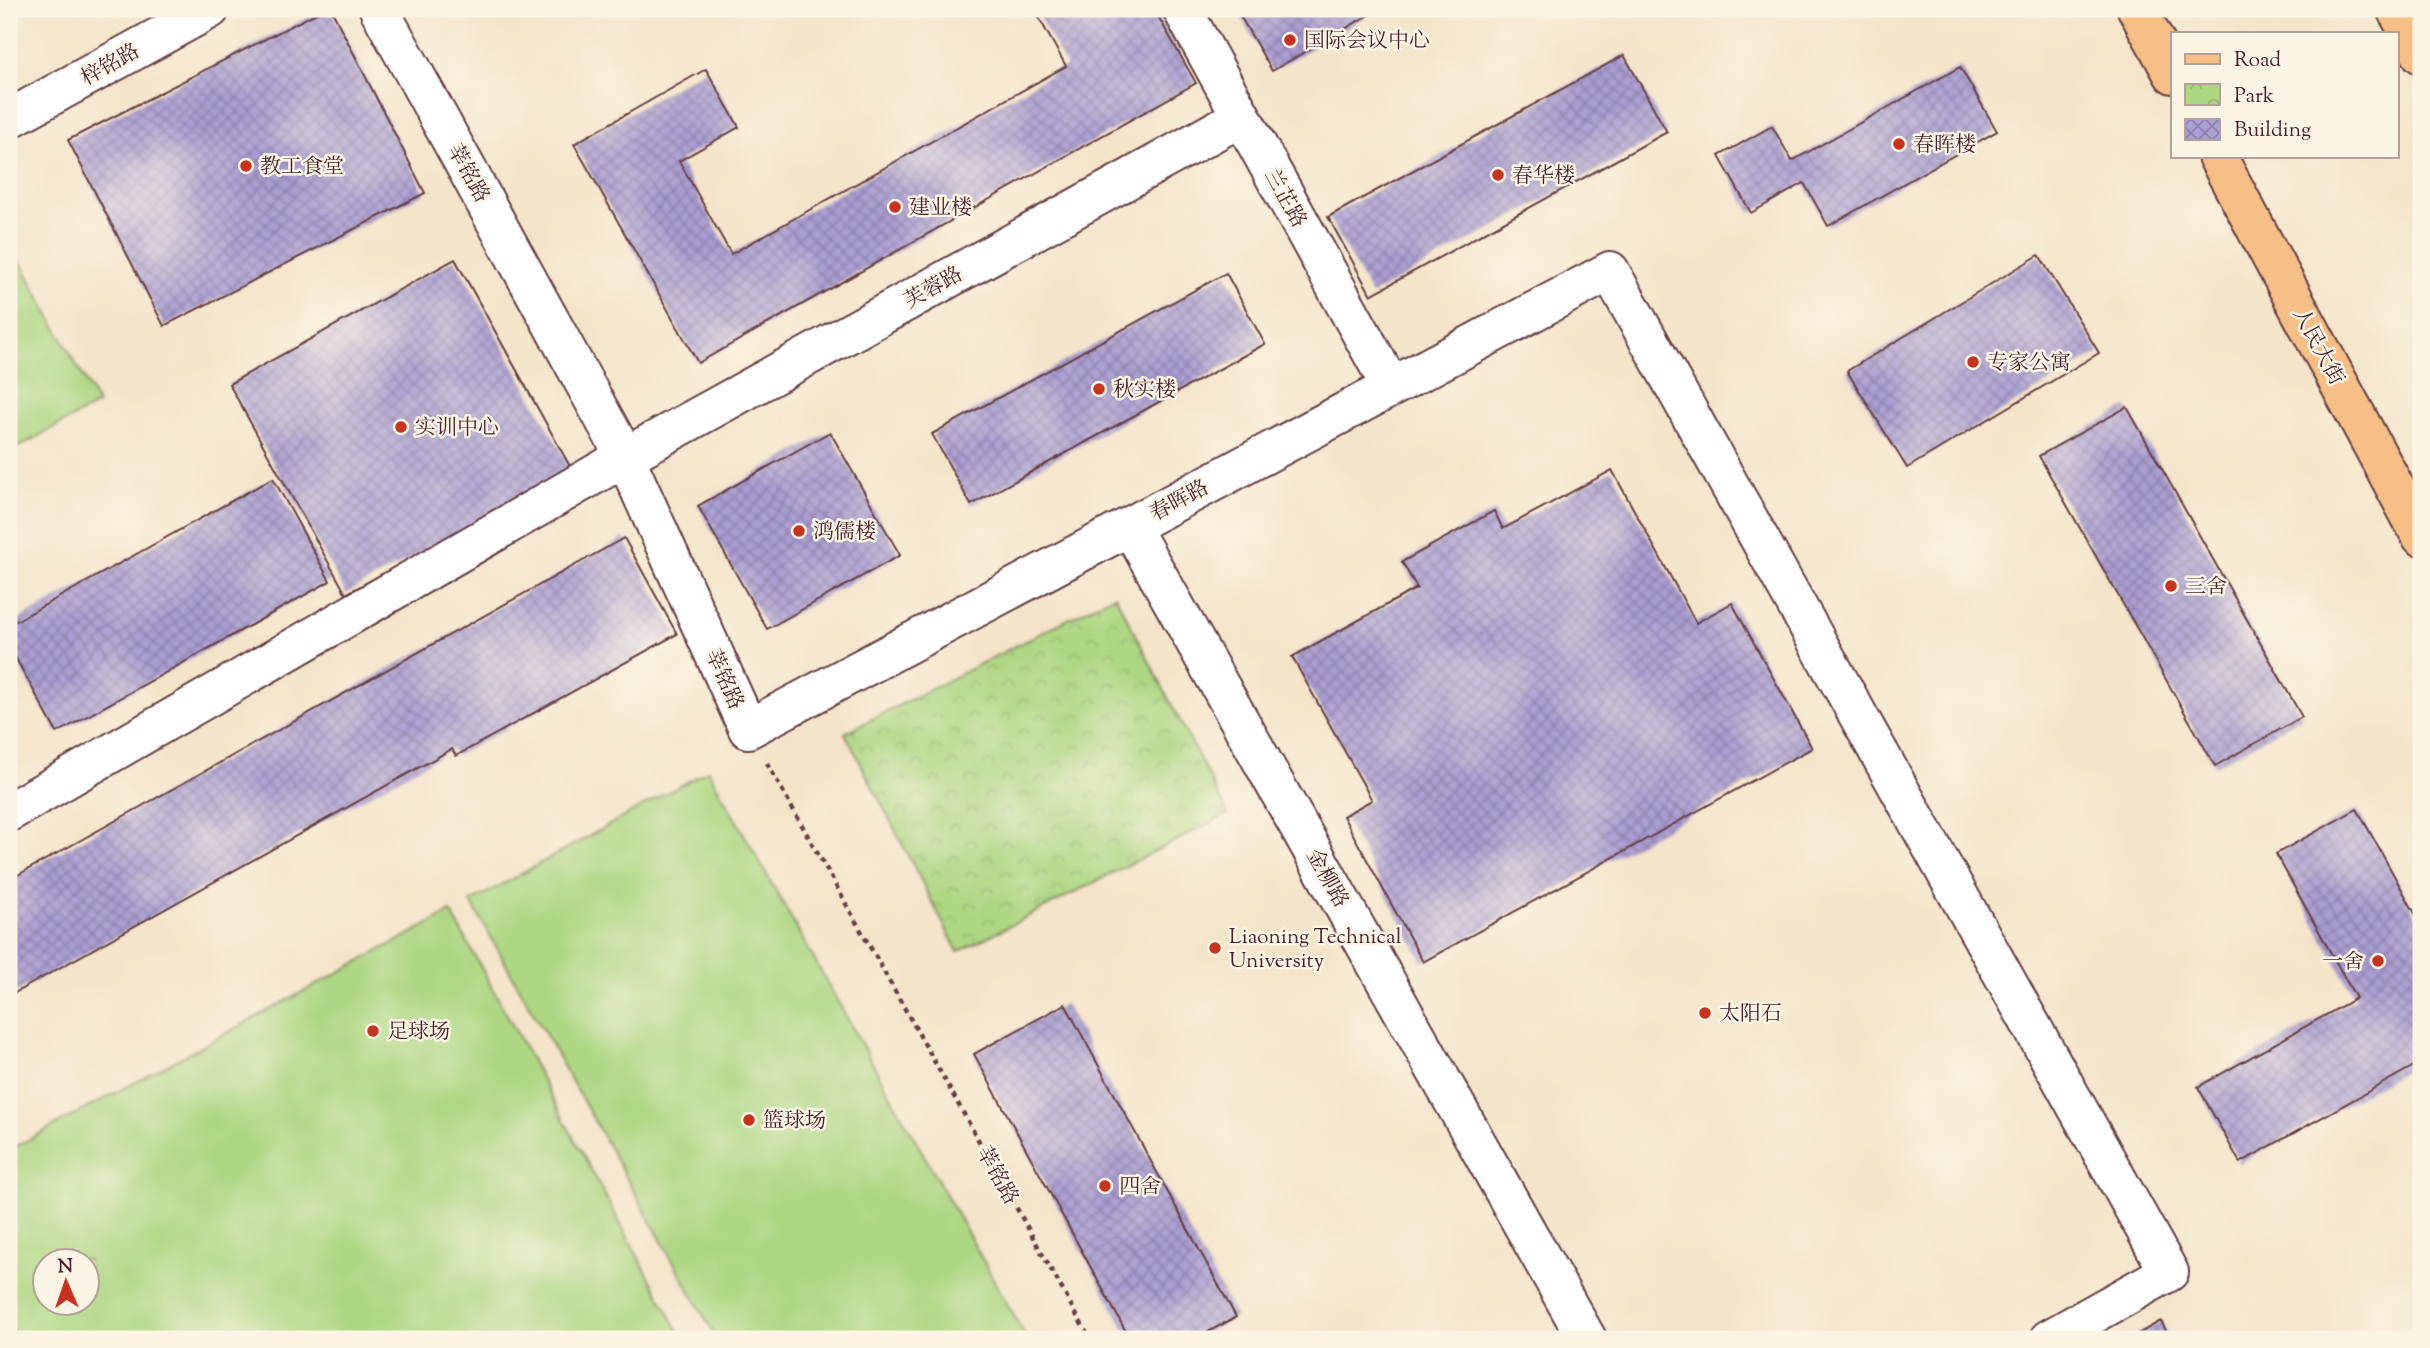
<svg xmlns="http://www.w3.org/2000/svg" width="2430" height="1348" font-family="'Sorts Mill Goudy','Noto Serif SC',serif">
	<defs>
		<pattern id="park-crowns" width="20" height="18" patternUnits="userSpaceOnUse" patternTransform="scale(1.75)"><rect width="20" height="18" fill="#add783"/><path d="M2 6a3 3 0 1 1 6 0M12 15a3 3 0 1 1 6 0" fill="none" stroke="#96b871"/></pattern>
		<pattern id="building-cross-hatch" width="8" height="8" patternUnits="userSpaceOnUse" patternTransform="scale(1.75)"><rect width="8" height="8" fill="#aa9fd2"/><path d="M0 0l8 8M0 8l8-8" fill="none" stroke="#8c81ab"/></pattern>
	</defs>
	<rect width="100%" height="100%" fill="#fcf5e5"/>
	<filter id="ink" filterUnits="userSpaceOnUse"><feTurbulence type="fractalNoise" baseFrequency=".0143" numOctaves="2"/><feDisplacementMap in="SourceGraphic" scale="14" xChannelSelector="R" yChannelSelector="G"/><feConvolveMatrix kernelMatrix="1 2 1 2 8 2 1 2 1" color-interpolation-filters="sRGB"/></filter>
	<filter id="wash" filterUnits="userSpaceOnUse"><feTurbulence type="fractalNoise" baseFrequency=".00686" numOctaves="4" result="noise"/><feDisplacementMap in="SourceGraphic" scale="28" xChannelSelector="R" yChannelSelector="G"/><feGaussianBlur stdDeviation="1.57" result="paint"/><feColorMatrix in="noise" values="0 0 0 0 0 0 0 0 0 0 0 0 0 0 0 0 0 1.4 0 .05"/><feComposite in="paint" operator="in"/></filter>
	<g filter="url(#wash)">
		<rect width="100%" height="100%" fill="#f4e4c9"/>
		<!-- park -->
		<path fill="url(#park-crowns)" stroke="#7c7b57" stroke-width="2" d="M1115,595l113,219 -270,138 -113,-219z"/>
		<!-- garden -->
		<path fill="#add783" stroke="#7c7b57" stroke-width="2" fill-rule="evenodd" d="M9,241l89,163 -89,48z
			M708,770l319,569h-310l-246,-437z
			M451,912l232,427h-666l-8,-15v-174zM46,1260h42v42h-42z"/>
		<g id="blocks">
			<!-- building -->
			<path fill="url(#building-cross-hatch)" d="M324,9h7l94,184 -261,133 -96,-186z
				M1034,9h120l42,74 -498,280 -124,-219 132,-75 33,58 -60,34 52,93 335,-188z
				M1236,9h143l-107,62z
				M1624,55l43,77 -296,163 -43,-78z
				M1960,67l37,64 -169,95 -24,-43 -53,30 -32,-57 53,-30 20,35z
				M2039,255l60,98 -192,115 -60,-97z
				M455,259l117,211 -226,124 -117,-210z
				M1226,273l39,71 -294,161 -39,-71z
				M2127,407l175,310 -87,49 -176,-310z
				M830,432l70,123 -133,74 -69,-123z
				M1612,470l84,153 36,-20 80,145 -389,214 -80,-146 29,-16 -80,-143 125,-69 -15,-26 92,-51 9,18z
				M273,478l57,103 -273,152 -48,-87v-21z
				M624,538l53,96 -221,122 -4,-7 -443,247v-116z
				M2357,809l64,115v138l-181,101 -42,-76 158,-89 -80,-144z
				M1065,1004l171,313 -41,22h-65l-156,-285z
				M2161,1321l9,18h-41z"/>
		</g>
	</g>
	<g filter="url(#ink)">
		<use href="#blocks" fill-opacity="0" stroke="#643d43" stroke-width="2"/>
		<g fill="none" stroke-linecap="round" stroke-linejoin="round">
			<!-- minor casing -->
			<g stroke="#643d43" stroke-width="42">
				<path id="minor" d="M379,9l246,448 123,272 862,-458 559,1001 -120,67
					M1182,9l209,378
					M9,119l201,-110
					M1130,526l457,813
					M9,812l616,-355 616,-340"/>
			</g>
			<!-- major casing -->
			<g stroke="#643d43" stroke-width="42">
				<path id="major" d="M2137,9l36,65
					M2396,9l25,45
					M2217,156l204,380"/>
			</g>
			<!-- path -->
			<path stroke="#643d43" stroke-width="4.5" stroke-dasharray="5 5" stroke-linecap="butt" d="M767,763l323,576"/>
			<!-- minor -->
			<use href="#minor" stroke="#fff" stroke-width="38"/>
			<!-- major -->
			<use href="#major" stroke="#f5bf86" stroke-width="38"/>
		</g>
	</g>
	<!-- markers -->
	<g fill="#c8321e" stroke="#fcf5e5" stroke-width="2.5">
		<circle cx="1290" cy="40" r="7"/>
		<circle cx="1899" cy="144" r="7"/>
		<circle cx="246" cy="166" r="7"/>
		<circle cx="1498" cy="175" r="7"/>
		<circle cx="895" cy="207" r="7"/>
		<circle cx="1973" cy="362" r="7"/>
		<circle cx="1099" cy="389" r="7"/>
		<circle cx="401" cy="427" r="7"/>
		<circle cx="799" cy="531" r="7"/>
		<circle cx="2171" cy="586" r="7"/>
		<circle cx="1215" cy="948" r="7"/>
		<circle cx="2378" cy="961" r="7"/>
		<circle cx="1705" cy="1013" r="7"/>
		<circle cx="373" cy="1031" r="7"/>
		<circle cx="749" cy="1120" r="7"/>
		<circle cx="1105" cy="1186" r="7"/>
	</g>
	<g text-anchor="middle" stroke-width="5" stroke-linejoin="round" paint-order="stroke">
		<!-- poi labels -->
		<g font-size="21" fill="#4a1f2b" stroke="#fcf5e5" text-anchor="start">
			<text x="1304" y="47">国际会议中心</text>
			<text x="1913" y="151">春晖楼</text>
			<text x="260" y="173">教工食堂</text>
			<text x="1512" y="182">春华楼</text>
			<text x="909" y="214">建业楼</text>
			<text x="1987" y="369">专家公寓</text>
			<text x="1113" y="396">秋实楼</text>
			<text x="415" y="434">实训中心</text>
			<text x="813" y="538">鸿儒楼</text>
			<text x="2185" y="593">三舍</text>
			<text x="1229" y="943">Liaoning Technical<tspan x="1229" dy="24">University</tspan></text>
			<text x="2364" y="968" text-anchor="end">一舍</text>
			<text x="1719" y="1020">太阳石</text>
			<text x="387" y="1038">足球场</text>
			<text x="763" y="1127">篮球场</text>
			<text x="1119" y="1193">四舍</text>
		</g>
		<!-- street labels -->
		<g font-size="21" fill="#4a1f2b" stroke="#fcf5e5">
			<text transform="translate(110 64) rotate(-29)" y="7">梓铭路</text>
			<text transform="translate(469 173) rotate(61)" y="7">莘铭路</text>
			<text transform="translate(1286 198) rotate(61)" y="7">兰芷路</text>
			<text transform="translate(933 287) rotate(-29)" y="7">芙蓉路</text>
			<text transform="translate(2319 346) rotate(62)" y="7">人民大街</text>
			<text transform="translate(1179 500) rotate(-28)" y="7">春晖路</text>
			<text transform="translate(725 679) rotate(66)" y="7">莘铭路</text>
			<text transform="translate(1328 878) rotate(61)" y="7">金柳路</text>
			<text transform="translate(998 1175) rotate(61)" y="7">莘铭路</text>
		</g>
	</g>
	<!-- margin -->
	<rect width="2430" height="1348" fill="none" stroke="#fcf5e5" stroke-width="35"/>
	<!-- legend -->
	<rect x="2171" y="32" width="228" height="126" fill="#fcf5e5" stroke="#b59f9b" stroke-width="2"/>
	<rect x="2185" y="54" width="35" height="10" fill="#f5bf86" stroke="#b59f9b" stroke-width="2"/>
	<text x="2234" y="66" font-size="21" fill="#4a1f2b">Road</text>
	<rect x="2185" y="84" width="35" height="21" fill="url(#park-crowns)" stroke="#b59f9b" stroke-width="2"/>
	<text x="2234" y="102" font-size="21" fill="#4a1f2b">Park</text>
	<rect x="2185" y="119" width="35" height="21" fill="url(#building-cross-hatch)" stroke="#b59f9b" stroke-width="2"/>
	<text x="2234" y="136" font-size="21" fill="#4a1f2b">Building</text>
	<!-- north arrow -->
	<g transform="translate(66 1282) rotate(358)"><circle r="33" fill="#fcf5e5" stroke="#b59f9b" stroke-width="2"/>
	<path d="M0-5L12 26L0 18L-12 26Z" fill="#c8321e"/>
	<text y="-10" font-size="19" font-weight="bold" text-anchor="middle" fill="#4a1f2b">N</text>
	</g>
</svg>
